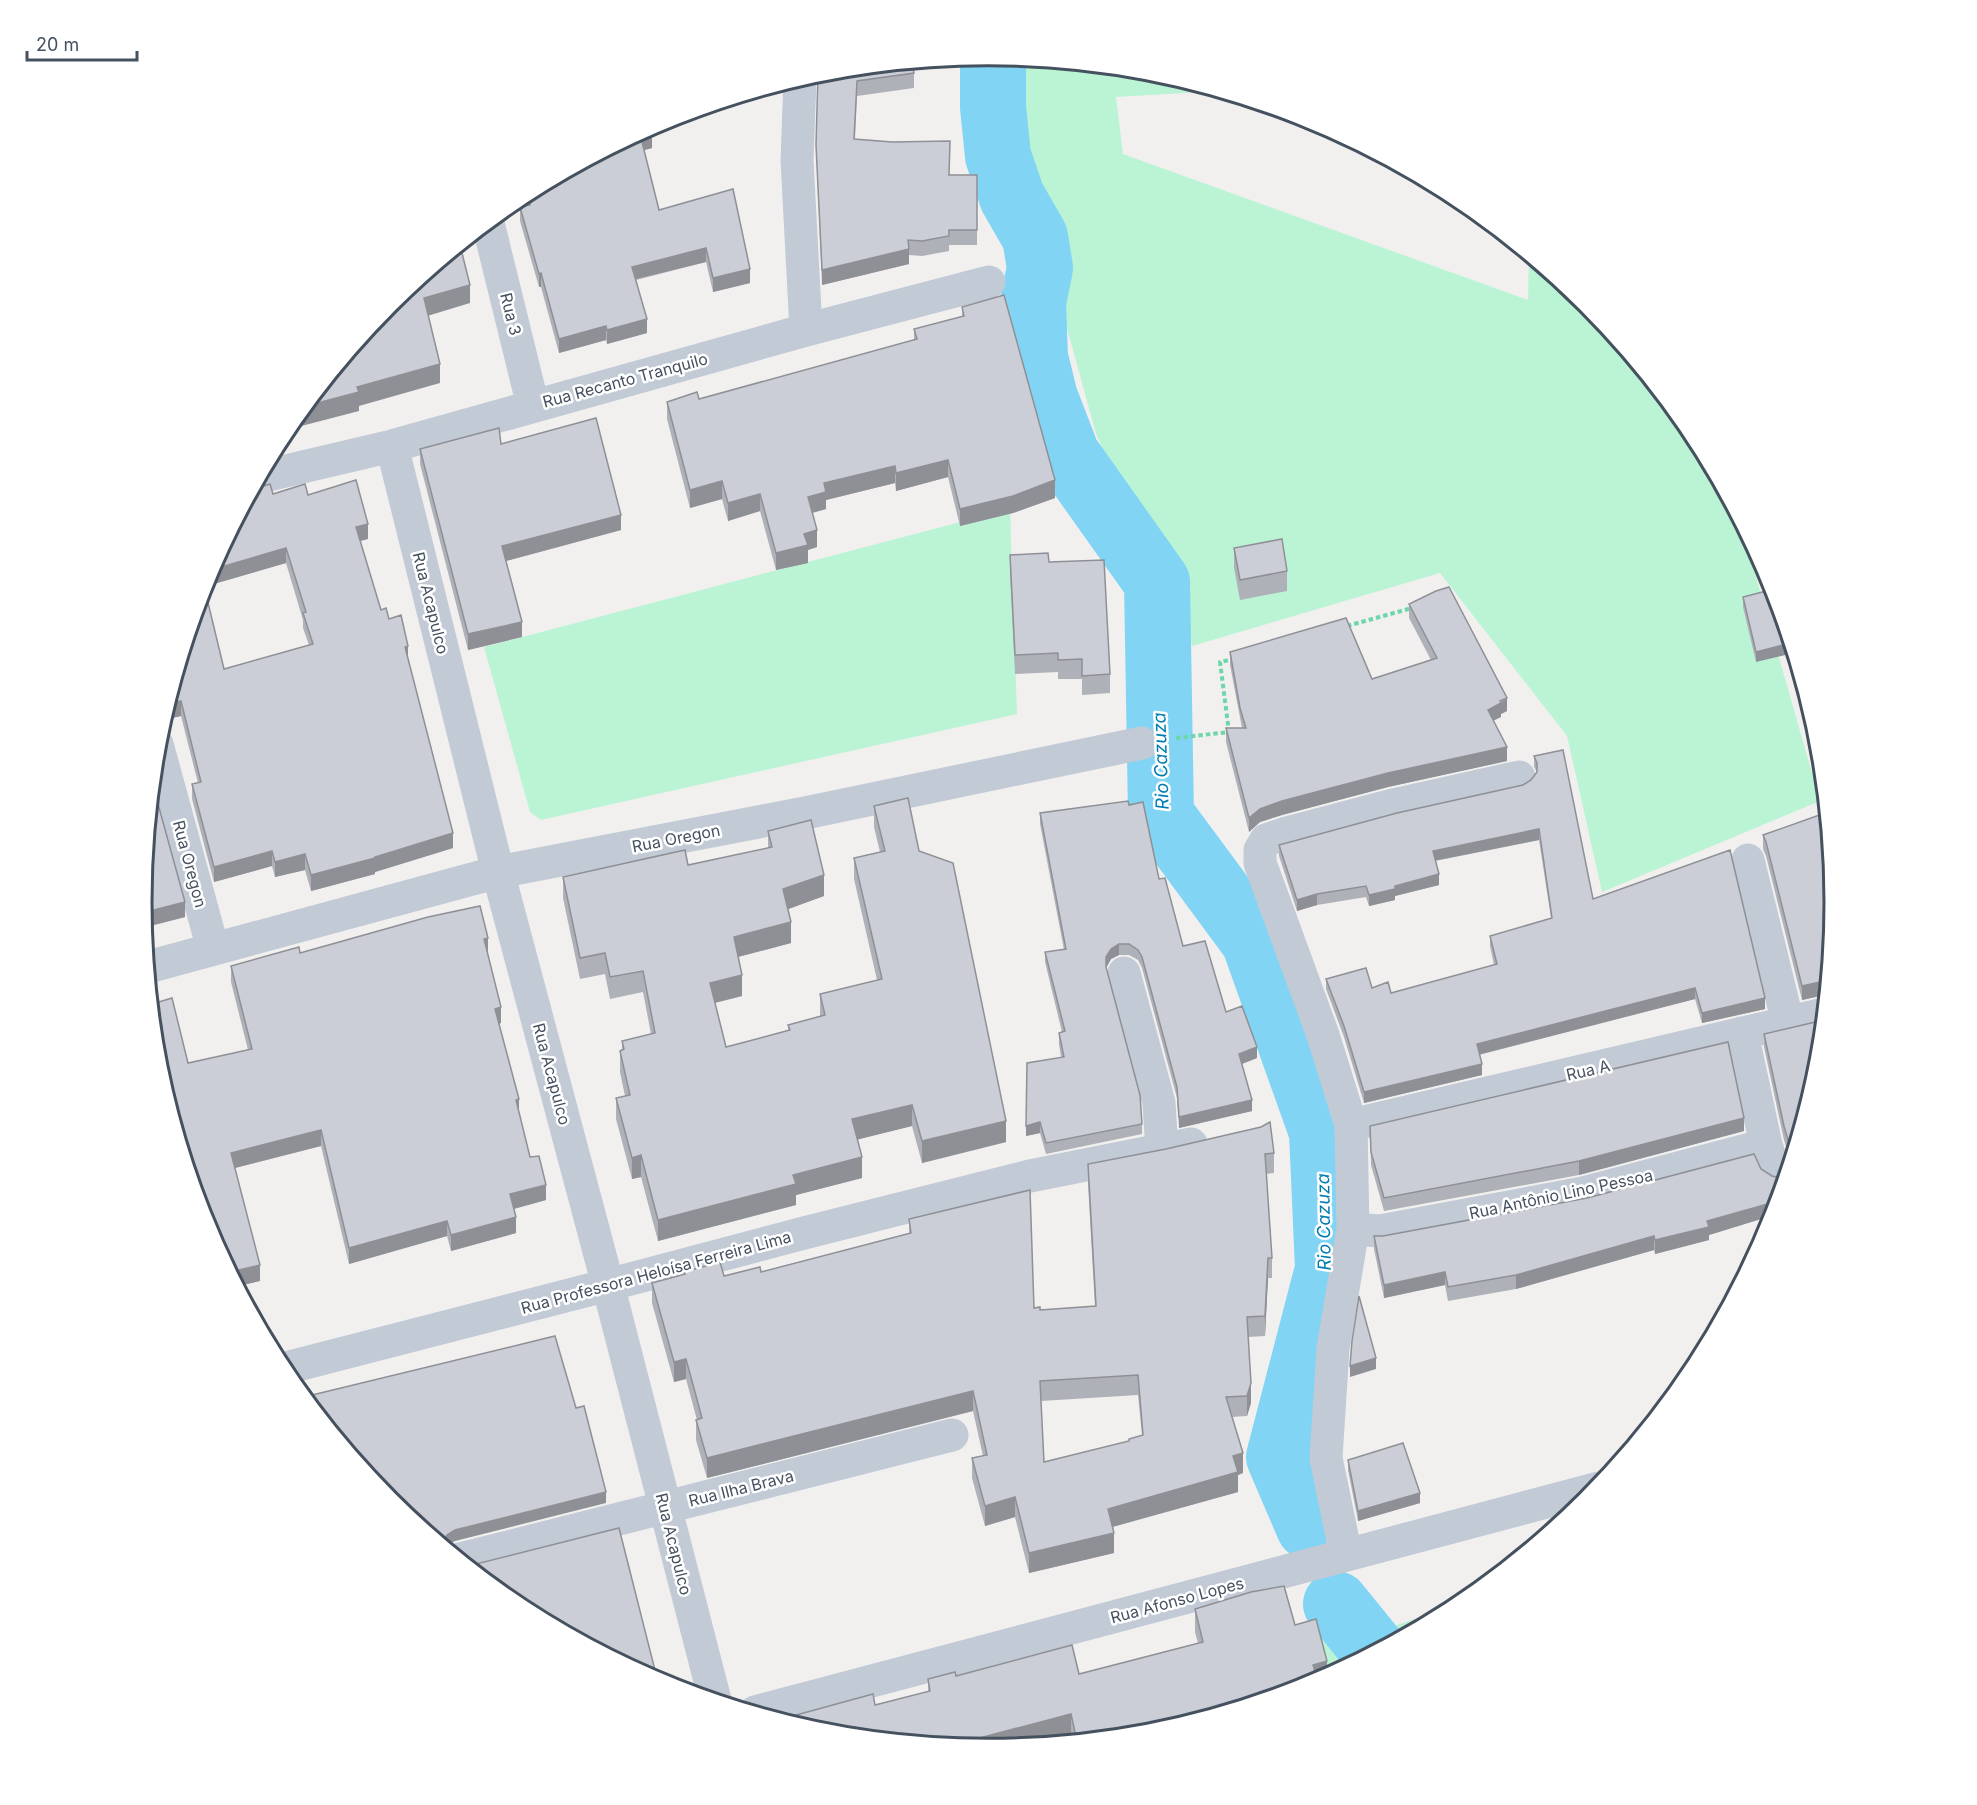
<svg xmlns="http://www.w3.org/2000/svg" width="1977" height="1805" font-family="Inter,sans-serif">
	<rect width="100%" height="100%" fill="#f2f0ef"/>
	<!-- green -->
	<path fill="#baf4d5" d="M1017,58l137,14 64,19 -102,6 7,57 405,146 1,-44 59,48 105,128 47,89 80,280 -218,91 -35,-156 -127,-163 -248,73 -11,-67 -58,-83 -27,-62 -64,-234z
		M1010,509l7,205 -476,106 -11,-8 -46,-165z
		M1365,1598l16,32 37,-12 5,8 -95,51 -18,-63z"/>
	<g fill="none" stroke-linecap="round" stroke-linejoin="round">
		<!-- river -->
		<path stroke="#82d4f5" stroke-width="66" d="M993,56v51l5,49 14,41 23,40 5,31 -7,34 2,55 10,41 22,57 90,127 4,233 93,126 68,191 6,137 -49,188 30,70
			M1336,1604l39,48"/>
		<!-- path -->
		<path stroke="#6ed6ab" stroke-width="4" stroke-dasharray="4.5 3" stroke-linecap="butt" d="M1347,626l65,-18
			M1176,738l53,-6 -9,-70 13,-3"/>
		<!-- minor -->
		<path stroke="#c2cad6" stroke-width="33" d="M800,79l-3,81 9,170
			M488,223l45,183
			M392,446l106,426 110,413 107,415
			M260,477l132,-31 414,-116 183,-48
			M157,744l56,205
			M1748,860l40,163
			M148,967l350,-95 312,-60 332,-69
			M1124,973l35,130 3,48
			M1742,1033l24,112 7,21 4,6 10,3
			M1351,1125l473,-111
			M1353,1229l27,2 203,-38 183,-48
			M282,1369l326,-84 196,-52 226,-57 161,-32
			M1346,1555l-20,-97 7,-109 20,-120 -2,-104 -28,-90 -63,-172v-13l6,-10 21,-7 106,-28 126,-28
			M460,1559l492,-124
			M755,1712l844,-224"/>
	</g>
	<!-- wall -->
	<path fill="#afb1b8" fill-rule="evenodd" d="M824,72l90,1v15l-57,8 -2,43 94,36h28v70h-28v6l-27,5 -13,-1v9l-87,21 -6,-140 2,-67 -1,-4z
		M650,128l2,20 -8,2 15,60 91,73 -37,9 -7,-30 -70,18 11,53 -40,11 -1,-4 -47,13 -18,-66h-2l-19,-66v-14l6,-1 -2,-11z
		M962,307l93,191 -42,15 -53,13 -12,-49 -52,14 -1,-8 -69,17v9l-14,4 5,34 -9,3v13l-32,7 -16,-59 -32,10 -6,-22 -32,9 -23,-89v-17l32,-3 215,-59v-11l48,-13z
		M501,444l120,86 -115,31 16,76 -54,13 -48,-186v-15z
		M273,494l35,1 60,44 -8,2 21,69 8,9 19,42 45,187 -78,24v2l-64,17 -6,-21 -30,7 -3,-11 -58,16 -22,-83v-15l6,-1 -17,-67 -18,4 43,-142zM286,563l17,57v8l6,17 -85,24 -20,-82z
		M1234,548l53,23v20l-47,9 -6,-32z
		M1010,555l39,7 61,112v19l-28,2v-16h-24v-7l-43,2 -5,-100z
		M1774,589l-18,73 -13,-55v-10z
		M1409,604l98,107 -6,3v3l-8,4 14,40 -119,26 -106,28 -22,7 -11,10 -23,-90v-14h16l-12,-63v-13l142,27 59,-19 -22,-42z
		M1809,702l10,36 3,29 -13,-60z
		M1534,756l59,143 172,110 -63,14 -7,-24 -216,56 3,20 -118,28 -20,-66 -18,-48v-10l46,9 19,5 103,-28 -4,-19v-10l61,-18 -12,-78 -104,21 4,24 -44,11v4l-26,6 -3,-9 -49,8 -20,6 -18,-55v-11l244,-60 8,-5 6,-8 -3,-5z
		M152,794l33,123 -35,9 -2,-9 -5,1z
		M874,806l45,45 87,291 -84,21 -10,-37 -55,13 5,39 -66,17v10l-138,36 -17,-64 -9,2 -16,-60v-21l9,-2 -5,-24v-21l2,-1v-9l29,-7 -8,-42 -33,7 -5,-25 -25,5 -17,-81v-21l125,-12 80,-17v-17l56,65 -36,13 3,34 -53,14 4,39 -27,7 11,44 62,-17v-5l32,-9v-22l57,-14 -23,-101v-21l26,-6 -6,-25z
		M1040,813l119,66 24,67 74,112 -15,6 10,47 -73,17 -2,-30 -35,-130 -4,-8 -9,-5h-10l-8,4 -5,9 36,156v10l-96,20 -6,-21 -14,3 35,-79 -2,-13v-11l3,-1 -17,-70v-10l19,-2 -24,-126z
		M1763,835l72,68 -9,93h-6l-18,4 -36,-144 -3,-7z
		M300,953l188,1 13,69 -2,1 20,89 11,44 16,43 -33,9 3,24 -65,18 -4,-15 -98,28 -28,-118 -86,22 25,113 -22,5 -32,-60 -19,-65h-1l-28,-94 30,-4 60,-13 -17,-68v-16z
		M1764,1034l55,34 -27,89 -3,-1 -5,-16 -20,-93z
		M1370,1126l374,5 -165,44 -195,36 -13,-46z
		M1274,1153v20l-8,1 6,84v20h-4l-3,58 -17,1 3,66 -4,13 -15,1 11,56 -5,2v17l-125,35 1,26 -85,20 -14,-56 -30,9 -13,-48v-20l11,-2 -10,-45 -266,67 -11,-38v-20h1l-11,-41 -12,3 -22,-79v-20l32,-8v-3l40,4 37,-4 148,-39v-14l125,89 6,2 55,-3 -7,-123v-20zM1138,1395l4,40 -13,4v3l-85,20 -3,-61z
		M1761,1169l11,7 14,3 -12,36 -65,20v5l-54,14 -1,-4 -138,39 -68,12 -3,-16 -61,13 -10,-49v-13h9z
		M1348,1460l72,43 -62,18 -10,-51z
		M1195,1609l100,16 32,52 -174,56 -81,8 -1,-5 -196,-31 53,-13v-13l28,-3 123,-2 119,-31 -3,-11z"/>
	<!-- shaded-wall -->
	<path fill="#8e9096" d="M652,134v14l-11,3v-13z
		M706,248v14l-74,18v-13z
		M909,249v15l-87,21v-15z
		M750,269v14l-37,9v-14z
		M541,273v14h-2v-13z
		M470,285v18l-46,14v-19z
		M647,319v14l-40,11v-14z
		M606,326v14l-47,13v-14z
		M440,364v19l-81,23v5l-73,19 20,-24 51,-19z
		M948,460v17l-52,14v-18z
		M895,466v17l-69,17v9l-18,5v-17l16,-14z
		M1055,480v18l-42,15 -53,13v-17z
		M722,481v18l-32,9v-18z
		M760,494v17l-32,10v-18z
		M621,515v15l-119,32v-16z
		M368,524v15l-12,3v-15z
		M817,530v17l-9,3v13l-32,7v-17l28,-19z
		M286,548v15l-83,24 3,-9 5,-8z
		M522,622v15l-54,13v-16z
		M1791,643l3,10 -38,9v-10z
		M408,646v16l-3,-15z
		M1507,698v13l-6,3v3l-13,6v-13z
		M181,701v15l-18,4 5,-16z
		M1507,747v14l-119,26 -106,28 -22,7 -11,10v-14l11,-9 22,-8 106,-28z
		M1539,829v11l-106,21v-10z
		M453,833v15l-78,24v2l-64,17v-16z
		M272,851v15l-58,16v-15z
		M305,854v16l-30,7v-15z
		M1439,874v11l-44,11v4l-26,6v-11l26,-9z
		M824,875v21l-41,15v-22z
		M1317,894v11l-20,6v-11z
		M148,902v15l-5,1 -1,-15z
		M185,902v15l-35,9v-15z
		M791,922v21l-57,15v-21z
		M488,938v16l-4,1v-16z
		M1119,944v11l-8,4 -5,9v-11l5,-8z
		M742,975v21l-32,8v-21z
		M1820,982v14l-18,4v-14z
		M1695,988v11l-218,56v-11z
		M1765,998v11l-63,14v-10z
		M501,1007v16l-6,2v-16z
		M1257,1047v11l-18,7v-11z
		M1482,1064v11l-118,28v-11z
		M519,1099v16l-3,-15z
		M1252,1100v11l-73,17v-11z
		M912,1105v21l-60,15v-22z
		M1744,1118v13l-165,44v-14z
		M1006,1121v21l-84,21v-22z
		M1040,1122v11l-14,3v-10z
		M321,1130v16l-90,23v-16z
		M187,1145v16h-1l-4,-15z
		M641,1155v22l-9,2v-21z
		M862,1157v21l-66,17v10l-138,36v-21l135,-45z
		M546,1185v15l-36,10v-16z
		M1775,1202l-1,13 -65,20v5l-54,14v-14l52,-19z
		M516,1217v16l-65,18v-16z
		M447,1221v15l-98,28v-16z
		M1654,1236v14l-138,39v-14z
		M1268,1258v20l-3,58v-20z
		M260,1265v16l-22,5 -8,-14z
		M1445,1272v13l-61,13v-13z
		M1376,1358v11l-26,8v-11z
		M686,1359v20l-12,3v-20z
		M1251,1383v20l-4,13v-20z
		M973,1391v20l-266,67v-20z
		M1243,1453v20l-5,2v17l-130,36v-19l125,-53z
		M606,1492v11l-151,38 -8,4 -1,3 -4,-3v-2l5,-8 8,-5z
		M1420,1493v10l-62,18v-10z
		M1015,1497v20l-30,9v-20z
		M1114,1533v20l-85,20v-20z
		M1327,1661v16l-14,8v-20z
		M1071,1714v22l-30,8 -53,5 -20,-2v-6z"/>
	<!-- building -->
	<path fill="#cbced6" stroke="#8e9096" stroke-width="1.5" fill-rule="evenodd" d="M912,63l2,10 -57,8 -3,58 38,3 58,-1 -1,34h28v55h-28v6l-27,5 -14,-1 1,9 -87,21 -6,-125 2,-72 6,-1z
		M650,128l2,6 -11,4 18,72 74,-21 17,80 -37,9 -7,-30 -74,19 15,52 -40,11 -1,-4 -47,13 -18,-66 -2,1 -19,-67 10,-2 -3,-11z
		M460,245l10,40 -46,13 16,66 -83,23 2,5 -53,14 84,-103z
		M1004,295l51,185 -42,16 -53,13 -12,-49 -52,13 -1,-7 -71,17 2,9 -18,5 9,33 -13,4 4,11 -32,8 -16,-59 -32,9 -6,-22 -32,9 -23,-88 30,-10 2,7 218,-60 -3,-10 50,-13 -2,-9z
		M596,418l25,97 -119,31 20,76 -54,12 -48,-185 79,-21 2,16z
		M356,480l12,44 -12,3 25,83 5,-2 3,11 12,-4 7,31 -3,1 48,186 -78,24v1l-64,17 -6,-21 -30,8 -3,-11 -58,16 -22,-83 9,-2 -20,-81 -13,3 36,-118 20,83 89,-25 -10,-31 3,-1 -20,-64 -75,22 43,-81 16,-5 3,10 32,-10 3,11z
		M1282,539l5,32 -47,9 -6,-32z
		M1048,553l1,9 55,-2 6,114 -28,2v-17l-24,1v-7l-43,2 -5,-100z
		M1449,587l58,111 -7,3 1,2 -13,7 19,37 -119,26 -106,28 -22,8 -11,9 -23,-90h20l-6,-20 -10,-56 116,-34 26,61 65,-21 -28,-54 27,-13z
		M1774,589l17,54 -35,9 -13,-55z
		M1563,750l30,149 137,-49 35,148 -63,15 -7,-25 -218,56 5,20 -118,28 -20,-66 -18,-47 40,-11 6,20 16,-6 3,11 106,-29 -7,-28 62,-18 -13,-89 -106,22 6,23 -44,12v3l-26,6 -3,-9 -49,8 -20,6 -18,-55 118,-32 126,-28 8,-5 6,-8v-9l-3,-7z
		M155,793l30,109 -35,9 -2,-9 -6,1v-1l10,-108z
		M908,798l11,53 34,12 53,258 -84,20 -10,-36 -60,14 10,38 -69,18 3,9 -138,36 -17,-65 -9,3 -16,-60 14,-3 -10,-44 4,-2 -2,-8 33,-8 -12,-62 -33,6 -5,-24 -25,5 -17,-81 122,-27 3,15 84,-18 -4,-16 43,-11 13,55 -41,14 8,33 -57,15 8,38 -32,8 16,64 64,-17 -2,-5 37,-10 -5,-21 62,-15 -28,-121 31,-7 -11,-45z
		M1128,801l1,4 14,-3 16,77 6,-1 18,68 22,-5 21,71 16,-6 15,41 -18,7 13,46 -73,17 -2,-30 -35,-130 -4,-7 -9,-6h-10l-8,5 -5,8v10l34,128 2,29 -96,19 -6,-21 -14,4 1,-63 37,-6 -5,-24 6,-2 -20,-79 21,-3 -26,-136z
		M1825,813l2,7 8,83 -7,79h-8l-18,4 -36,-144 -3,-7z
		M480,906l8,32 -4,1 17,68 -6,2 24,90 -3,1 14,57 9,-1 7,29 -36,9 6,23 -65,18 -4,-14 -98,27 -28,-118 -90,23 29,112 -30,7 -22,-42 -21,-85 -5,1 -24,-79 -6,-63 20,-6 16,65 64,-14 -21,-83 68,-19 1,6 128,-36z
		M1824,1020l-5,48 -23,78 -7,-3 -5,-17 -20,-92z
		M1728,1042l16,76 -165,43 -195,37 -13,-46 -1,-26z
		M1270,1122l4,31 -9,1 7,104h-4l-3,58 -18,1 4,66 -4,13 -21,1 17,56 -10,3 5,16 -130,37 6,24 -85,20 -14,-56 -30,9 -13,-48 15,-3 -14,-64 -266,67 -11,-38 6,-2 -16,-59 -12,3 -22,-79 33,-9 -1,-2 36,-10 4,14 36,-9 1,5 150,-39 -2,-14 121,-29 4,118 6,-1v3l56,-4 -8,-142 78,-15 95,-22zM1138,1375l5,60 -14,4v2l-85,21 -4,-81z
		M1754,1154l7,15 11,7 14,3 -9,29 -2,-6 -68,19 2,6 -54,13 -1,-4 -138,39 -68,12 -3,-15 -61,13 -10,-49h9l204,-38z
		M1359,1296l17,62 -26,8 2,-25z
		M555,1336l21,72 8,-2 22,86 -151,38 -8,5 -5,8v2l-53,-44 -85,-104z
		M1403,1443l17,50 -62,18 -10,-51z
		M619,1528l39,154 -140,-75 -50,-41z
		M1284,1586l11,39 21,-6 11,42 -14,4 5,17 -6,3 -159,48 -76,8 -6,-27 -103,27 1,7 -146,-15 -45,-13 95,-26 2,11 55,-14 -2,-12 27,-7 1,4 116,-31 7,29 124,-32 -8,-33 56,-17z"/>
	<g text-anchor="middle" stroke-width="5" stroke-linejoin="round" paint-order="stroke">
		<!-- street labels -->
		<g font-size="16" fill="#45515f" stroke="#fff">
			<text transform="translate(511 314) rotate(76)" y="6">Rua 3</text>
			<text transform="translate(625 380) rotate(-15)" y="6">Rua Recanto Tranquilo</text>
			<text transform="translate(431 603) rotate(76)" y="6">Rua Acapulco</text>
			<text transform="translate(676 838) rotate(-11)" y="6">Rua Oregon</text>
			<text transform="translate(190 864) rotate(75)" y="6">Rua Oregon</text>
			<text transform="translate(1588 1070) rotate(-13)" y="6">Rua A</text>
			<text transform="translate(552 1074) rotate(75)" y="6">Rua Acapulco</text>
			<text transform="translate(1561 1194) rotate(-12)" y="6">Rua Antônio Lino Pessoa</text>
			<text transform="translate(656 1272) rotate(-15)" y="6">Rua Professora Heloísa Ferreira Lima</text>
			<text transform="translate(741 1488) rotate(-14)" y="6">Rua Ilha Brava</text>
			<text transform="translate(674 1544) rotate(76)" y="6">Rua Acapulco</text>
			<text transform="translate(1177 1600) rotate(-15)" y="6">Rua Afonso Lopes</text>
		</g>
		<!-- water labels -->
		<g font-size="18" font-style="italic" fill="#017cb0" stroke="#fff">
			<text transform="translate(1161 761) rotate(-92)" y="6">Rio Cazuza</text>
			<text transform="translate(1324 1222) rotate(-91)" y="6">Rio Cazuza</text>
		</g>
	</g>
	<!-- crop -->
	<path d="M0 0H1977V1805H0ZM152 902a836 836 0 1 1 1672 0a836 836 0 1 1-1672 0Z" fill="#fff" fill-rule="evenodd"/>
	<path fill="none" stroke="#45515f" stroke-width="3" d="M152 902a836 836 0 1 1 1672 0a836 836 0 1 1-1672 0Z"/>
	<!-- scale -->
	<path d="M27 51v9h110v-9" fill="none" stroke="#45515f" stroke-width="3"/>
	<text x="36" y="51" font-size="18" fill="#45515f" stroke="#ffffff" stroke-width="4.5" paint-order="stroke">20 m</text>
</svg>
